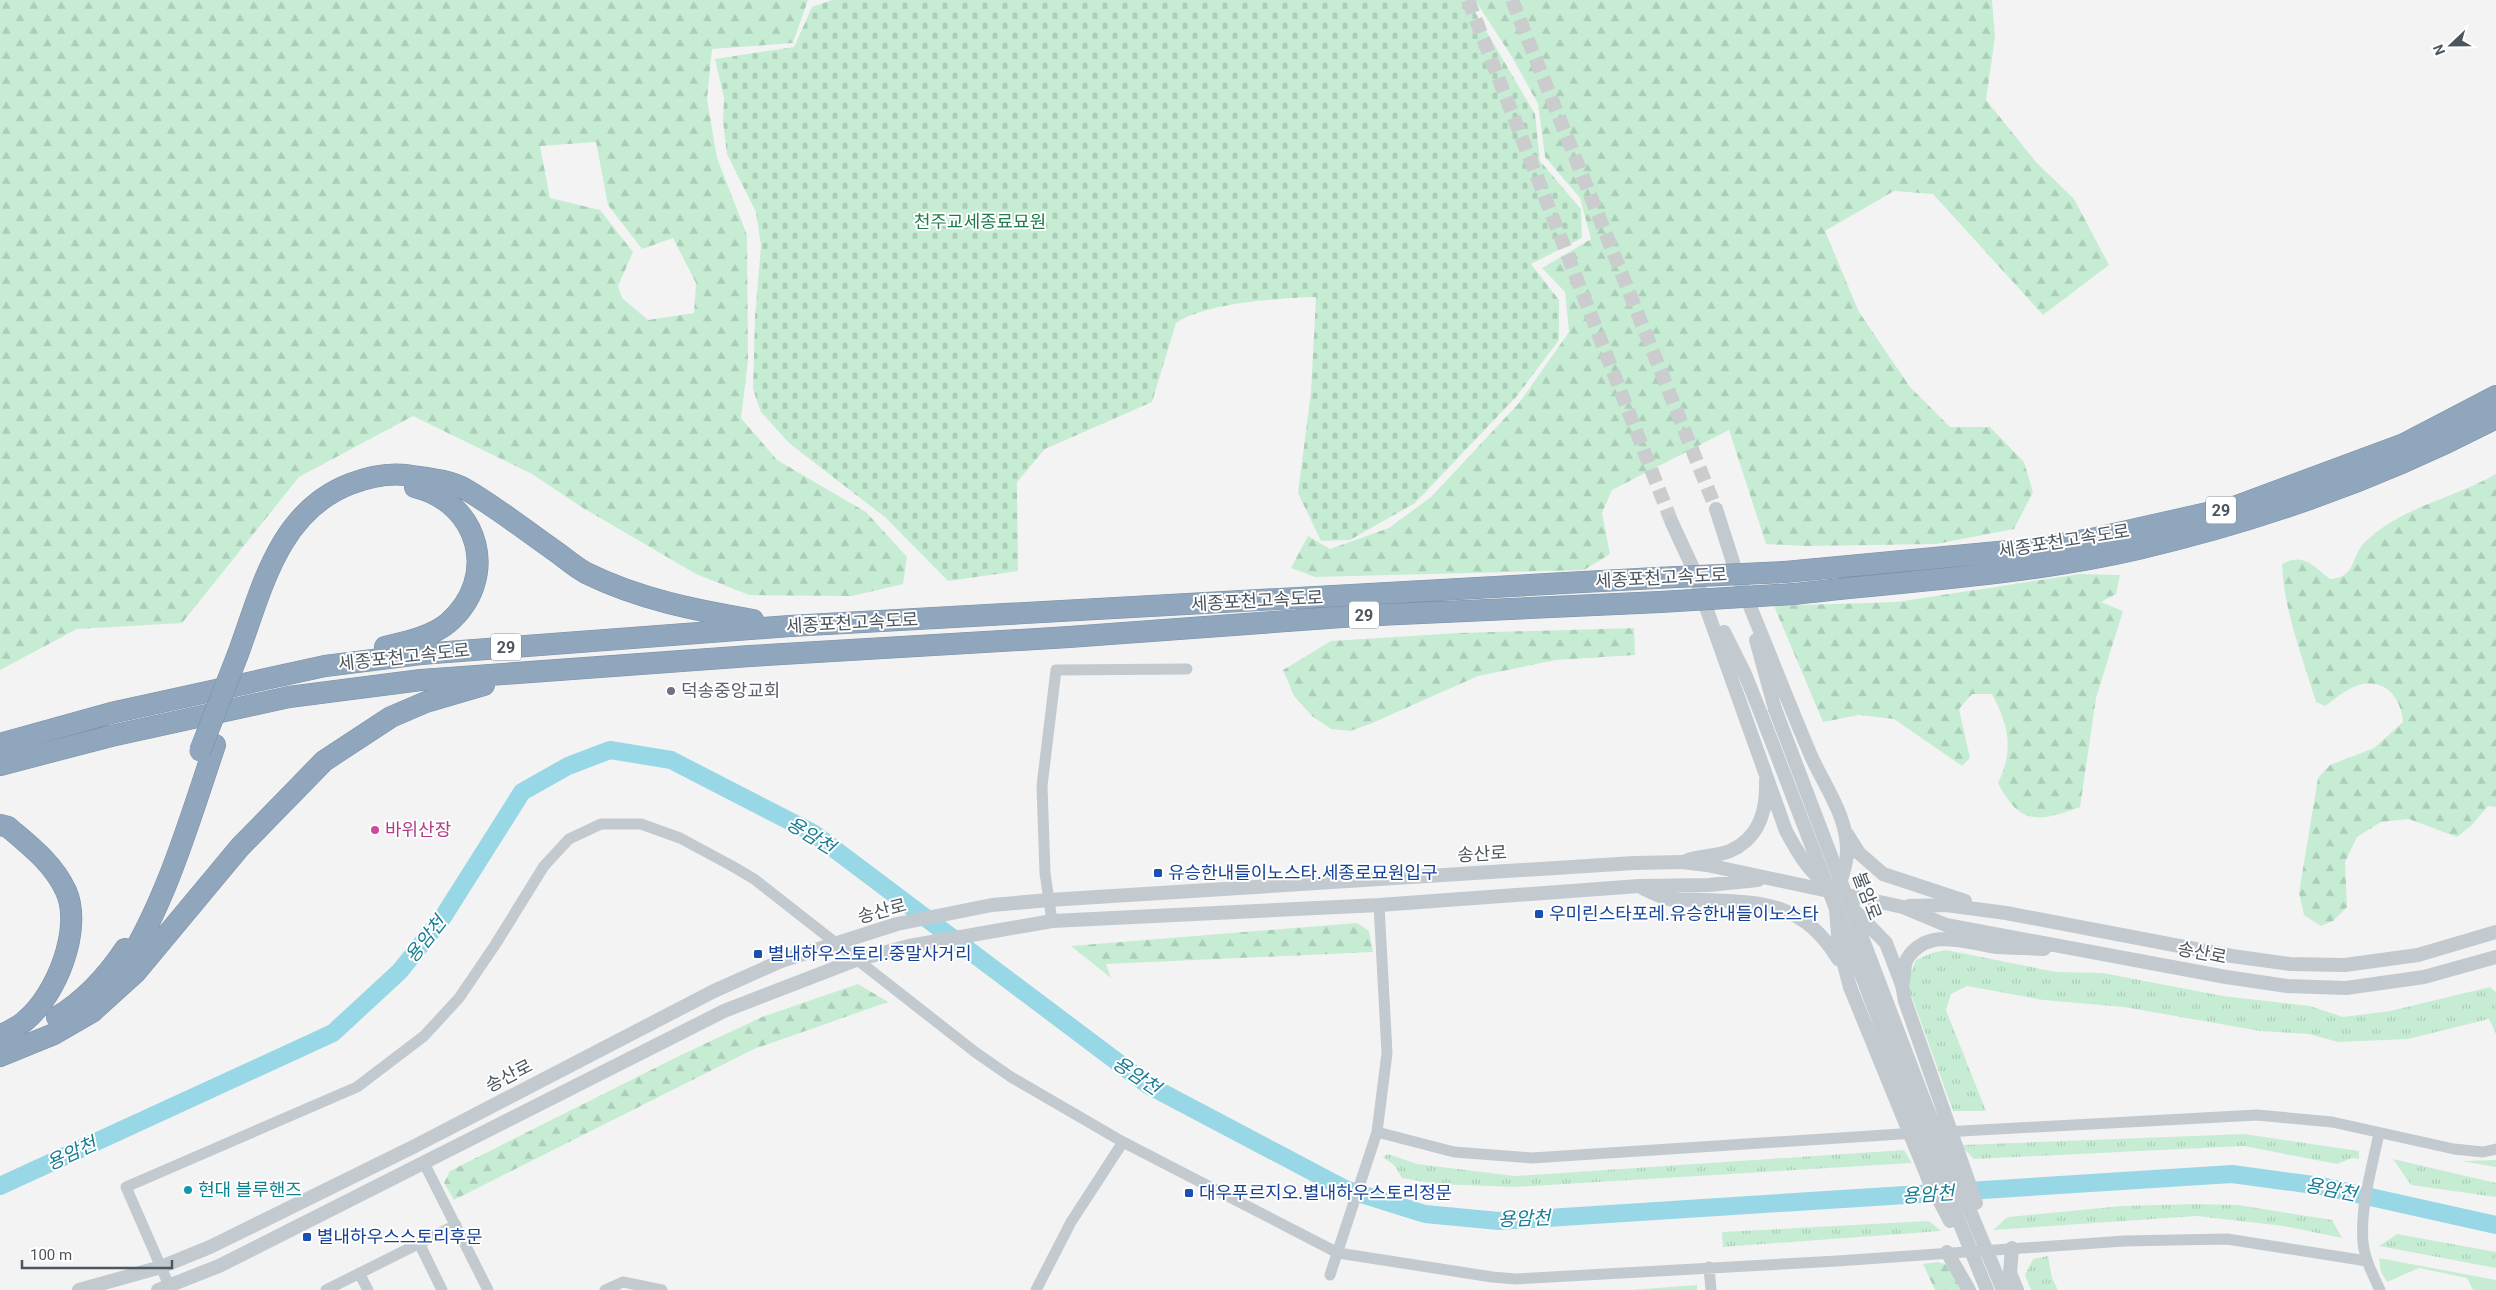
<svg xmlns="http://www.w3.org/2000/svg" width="2496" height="1290" font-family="Roboto,'Noto Sans KR',sans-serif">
	<defs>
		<pattern id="grass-tufts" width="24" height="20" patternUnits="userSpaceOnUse" patternTransform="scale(1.25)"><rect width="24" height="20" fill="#c6edd4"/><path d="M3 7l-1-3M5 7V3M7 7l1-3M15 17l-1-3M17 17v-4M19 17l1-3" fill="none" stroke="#accdb8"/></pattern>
		<pattern id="forest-firs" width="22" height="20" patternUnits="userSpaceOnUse" patternTransform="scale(1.25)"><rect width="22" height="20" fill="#c6edd4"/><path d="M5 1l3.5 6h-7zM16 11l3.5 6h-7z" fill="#accdb8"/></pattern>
		<pattern id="cemetery-stones" width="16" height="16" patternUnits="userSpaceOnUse" patternTransform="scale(1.25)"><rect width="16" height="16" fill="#c6edd4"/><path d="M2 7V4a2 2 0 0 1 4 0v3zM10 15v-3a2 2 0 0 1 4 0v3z" fill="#accdb8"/></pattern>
	</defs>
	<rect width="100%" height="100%" fill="#f4f3f3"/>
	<!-- grass -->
	<path fill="url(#grass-tufts)" d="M1946,950l110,22 47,1 120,23 87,10 33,11 47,-6 100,-24 6,5v42l-7,-15 -81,20 -70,3 -29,-8 -49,-3 -136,-24 -81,-7 -76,-14 -16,8 -5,16 40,101h-33l-44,-122 1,-15 6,-14 16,-7z
		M2244,1134l115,17v8l-7,-1 -15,6 -93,-18 -270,13 -10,-10 -1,-4z
		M1904,1150l8,13 -398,24 -77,-3 -35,-6 -7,-12 -12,-9 5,-3 29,10 98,12z
		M2393,1159l103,24v14l-85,-12z
		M2496,1160v7l-34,-6z
		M2196,1204l42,1 94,15 10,18 -59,-12 -86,-10 -204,14 15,-13 114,-11z
		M1929,1221l12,10 -218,16 -1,-15z
		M2397,1234l99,18v16l-117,-22z
		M2048,1256l4,22 6,12h-27l-6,-15 8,-16z"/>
	<!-- forest -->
	<path fill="url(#forest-firs)" fill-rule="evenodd" d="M0,0h808l-15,43 -81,6 -5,50 10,59 30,77 1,126 -7,57 36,42 89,52 41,45 -4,27 -51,12 -103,-1 -53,-21 -113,-66 -51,-34 -119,-58 -114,61 -117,146 -105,6 -77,41zM596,142l12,63 34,44 31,-11 23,45 -2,30 -46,7 -26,-22 -4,-12 15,-34 -33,-42 -50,-12 -10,-52z
		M1475,0h517l3,37 -9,63 50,62 38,37 35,66 -66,50 -110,-121 -39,-3 -69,40 34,81 51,75 40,40h40l34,35 9,30 -19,37 -78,15 -129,2 -41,-2 -37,-114 -117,60 -10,23 8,41 -26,16 -269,7 -24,-9 17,-32 22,13 59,-21 42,-31 88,-94 50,-71 -4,-40 -23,-24 49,-29 -11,-41 -35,-41 -7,-53 -26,-47z
		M2496,474v333l-8,-1 -16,19 -15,12 -48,-18 -28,3 -24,15 -12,25 2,45 -14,14 -12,5 -17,-11 -5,-22 19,-115 12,-13 44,-17 29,-26c-2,-24 -17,-44 -44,-37 -11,3 -24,14 -34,21l-9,-4c-14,-46 -32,-90 -34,-138 22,-12 31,2 48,15 28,-2 19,-22 36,-38 37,-35 87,-42 130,-67z
		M2080,574l40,1 -4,19 -15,8 22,9 -27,87 -16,109c-41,15 -60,19 -82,-24 16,-33 11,-57 -6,-89h-20l-13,15 11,49 -8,8 -68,-47 -35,-4 -36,7 -49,-116 123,-4z
		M1634,628l1,27 -79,5 -78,16 -108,48 -20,7 -19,-2 -19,-13 -18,-20 -11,-26 48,-29 127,-8z
		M1357,923l12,8 4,21 -267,12 5,14 -40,-32z
		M858,984l30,18 -134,47 -300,151 -10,-17 6,-12 231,-116 81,-38z
		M1938,1262l10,3 16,25h-29l-12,-26z"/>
	<!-- cemetery -->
	<path fill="url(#cemetery-stones)" d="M832,0h636l67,114 5,47 41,48 1,29 -51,26 28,36v40l-43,57 -101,106 -65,37 -29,1 -23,-48 13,-101 5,-95c-36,1 -111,6 -140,26l-24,79 -107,47 -28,33 1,89 -70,10 -62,-63 -97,-75 -28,-31 -8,-23 2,-72 6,-71 -5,-34 -29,-58 -4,-33 1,-23 -9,-39 79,-12 18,-40z"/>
	<!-- park -->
	<path fill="#c6edd4" d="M2379,1258l117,22v10h-23l-6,-12 -48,-10 -32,14 -6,-10z
		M1697,1285v5h-67z"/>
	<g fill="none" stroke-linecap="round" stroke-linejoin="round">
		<!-- river -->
		<path stroke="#97d7e6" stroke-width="18" d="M0,1186l333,-153 67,-62 43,-54 79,-125 46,-26 42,-16 61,10 142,73 335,252 197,104 80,25 74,7 733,-47 89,12 175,39"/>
		<!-- tertiary-tunnel -->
		<path stroke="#caccce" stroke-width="14" stroke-dasharray="14 7" stroke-linecap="butt" d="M1468,0l204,523
			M1512,0l204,509"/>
		<!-- motorway casing -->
		<g stroke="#7a91a8" stroke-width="22">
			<path id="motorway" d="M1785,572l245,-23 66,-11 138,-31 170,-63 92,-48
				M1794,594c114,-13 232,-19 344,-45 125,-29 245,-72 358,-131
				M385,647c21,-5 46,-10 63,-24 52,-45 32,-120 -33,-136
				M238,654c24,-65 40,-142 112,-170 18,-7 37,-11 56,-9 18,3 42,4 59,14 31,18 60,41 90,62 10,7 20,16 31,22 53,26 108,37 167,47
				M0,744l111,-31 214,-47 96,-12 369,-28 866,-48
				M0,765l111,-29 178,-39 132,-17 329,-24 319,-19 287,-21 304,-14
				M0,825l8,2c22,19 45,36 58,64 17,38 -10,104 -40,129 -7,7 -18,11 -26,16
				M123,970c43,-68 66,-148 92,-225
				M57,1017c28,-17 50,-41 68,-68
				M54,1034l38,-22 44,-40 104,-125 84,-86 67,-44 35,-15 58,-17
				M0,1056l54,-22 11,-9"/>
		</g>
		<!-- minor -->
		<path stroke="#c2cad0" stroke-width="11" d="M1379,905l8,148 -10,79 77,20 78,6 384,-25
			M1052,921l-7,-48 -3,-87 14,-116 131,-1
			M1944,1132l313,-17 75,7 122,27 29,3 13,-3
			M2379,1133c-7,35 -19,74 -16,110 2,17 10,32 17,47
			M424,1163l64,127
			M419,1243l23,47
			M1709,1267l2,23
			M359,1273l9,17
			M1330,1275l47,-143
			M171,1290l-45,-103 231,-100 67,-51 35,-38 36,-53 49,-79 25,-27 32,-15h40l39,14 52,28 22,13 221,173 36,25 112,65 215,111 154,24 24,2 321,-18 287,-20 103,-2 140,22
			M326,1290l130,-65
			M605,1290l18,-8 39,8
			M1036,1290l35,-68 52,-80"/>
		<!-- tertiary -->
		<path stroke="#c2cad0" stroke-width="14" d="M1716,509l23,72
			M1672,523l26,56
			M1693,571l93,260c13,24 23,41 45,57
			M1738,577c25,60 48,120 73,179 14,31 37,61 36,96 0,12 -5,25 -9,36
			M1724,632l21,42 16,40
			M1756,640l19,69
			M1847,834l12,19 24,21 82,27
			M1688,860c13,-4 30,-4 42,-9 30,-13 37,-41 36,-71
			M1644,889c8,3 16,8 25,10 11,2 23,0 34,1 60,2 102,3 135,59
			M1850,906l36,37 16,42
			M1909,906l37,-1 60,8 226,43 58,8 55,1 73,-10 78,-23
			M1836,910l3,36 11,41
			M1903,982c1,-7 1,-18 4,-23 21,-33 60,-16 90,-12 16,1 32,1 47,2
			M2012,1248l-2,25 7,17
			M1947,1252l22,38
			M79,1290l82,-23 49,-20 205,-101 299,-155 67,-30 116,-37 95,-19 57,-5 585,-37 48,-1 25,3 196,42 43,18 280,52 61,9 59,2 78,-11 72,-20
			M158,1290l61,-24 505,-255 132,-51 53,-14 143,-25 327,-16 260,-19 70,-1 49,-5"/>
		<!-- motorway -->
		<use href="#motorway" stroke="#8fa6bc" stroke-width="21"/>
		<!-- motorway-bridge casing -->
		<g stroke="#7a91a8" stroke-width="22" stroke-linecap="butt">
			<path id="motorway-bridge" d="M1656,578l129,-6
				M1660,602l134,-8
				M200,751l38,-97"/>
		</g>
		<!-- tertiary-bridge -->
		<path stroke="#c2cad0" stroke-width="14" d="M1775,709l152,399 76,182
			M1761,714l154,400 72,176
			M1902,985l3,16 71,202
			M1850,987l80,196 20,38"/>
		<!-- motorway-bridge -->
		<use href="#motorway-bridge" stroke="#8fa6bc" stroke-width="21"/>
	</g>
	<!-- markers -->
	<circle fill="#6b7280" stroke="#fff" stroke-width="2" cx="671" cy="691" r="5"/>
	<circle fill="#d1479c" stroke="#fff" stroke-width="2" cx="375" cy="830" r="5"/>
	<g fill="#1a4fb4" stroke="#fff" stroke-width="2">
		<rect x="1153" y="868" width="10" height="10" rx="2.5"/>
		<rect x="1534" y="909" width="10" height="10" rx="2.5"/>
		<rect x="753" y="949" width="10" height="10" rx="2.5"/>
		<rect x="1184" y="1188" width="10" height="10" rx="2.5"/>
		<rect x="302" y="1232" width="10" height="10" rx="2.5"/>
	</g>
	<circle fill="#0f9aa8" stroke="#fff" stroke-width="2" cx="188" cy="1190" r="5"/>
	<g text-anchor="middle" stroke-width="4" stroke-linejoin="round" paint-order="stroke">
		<!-- shield labels -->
		<g fill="#fff" stroke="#82898f" stroke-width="1">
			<rect x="2206" y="496.5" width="30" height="27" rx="4"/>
			<rect x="1349" y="601.5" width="30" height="27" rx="4"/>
			<rect x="491" y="633.5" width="30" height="27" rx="4"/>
		</g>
		<g font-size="16" font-weight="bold" fill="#4c565f">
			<text x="2221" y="516">29</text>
			<text x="1364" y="621">29</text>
			<text x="506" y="653">29</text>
		</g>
		<!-- park labels -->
		<g font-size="18" fill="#207c4c" stroke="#fff">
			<text x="980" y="228">천주교세종료묘원</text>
		</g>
		<!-- street labels -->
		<g font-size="18" fill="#4c565f" stroke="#fff">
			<text transform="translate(2064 541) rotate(-9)" y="6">세종포천고속도로</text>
			<text transform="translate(1661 578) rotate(-3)" y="6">세종포천고속도로</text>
			<text transform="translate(1257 601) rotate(-3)" y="6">세종포천고속도로</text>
			<text transform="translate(852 623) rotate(-3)" y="6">세종포천고속도로</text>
			<text transform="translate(404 657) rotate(-6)" y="6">세종포천고속도로</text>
			<text transform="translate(1482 854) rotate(-3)" y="6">송산로</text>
			<text transform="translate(1867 896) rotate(69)" y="6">불암로</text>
			<text transform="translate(882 911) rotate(-15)" y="6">송산로</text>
			<text transform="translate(2202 953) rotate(11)" y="6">송산로</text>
			<text transform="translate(509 1076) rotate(-27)" y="6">송산로</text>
		</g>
		<!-- worship labels -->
		<g font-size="18" fill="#5b616d" stroke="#fff" text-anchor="start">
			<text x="681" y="697">덕송중앙교회</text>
		</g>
		<!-- hotel labels -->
		<g font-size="18" fill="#b23c85" stroke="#fff" text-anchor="start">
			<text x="385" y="836">바위산장</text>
		</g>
		<!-- transit labels -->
		<g font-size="18" fill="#164399" stroke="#fff" text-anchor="start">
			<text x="1168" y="879">유승한내들이노스타.세종로묘원입구</text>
			<text x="1549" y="920">우미린스타포레.유승한내들이노스타</text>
			<text x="768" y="960">별내하우스토리.중말사거리</text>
			<text x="1199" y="1199">대우푸르지오.별내하우스토리정문</text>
			<text x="317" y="1243">별내하우스스토리후문</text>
		</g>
		<!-- culture labels -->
		<g font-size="18" fill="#0d838f" stroke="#fff" text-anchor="start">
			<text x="198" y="1196">현대 블루핸즈</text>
		</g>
		<!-- water labels -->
		<g font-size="19" font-style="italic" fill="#187e95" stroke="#fff">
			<text transform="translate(811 835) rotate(32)" y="7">용암천</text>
			<text transform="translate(425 939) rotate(-52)" y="7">용암천</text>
			<text transform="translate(1137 1075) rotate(34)" y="7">용암천</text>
			<text transform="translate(71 1153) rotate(-25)" y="7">용암천</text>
			<text transform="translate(2331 1189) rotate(11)" y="7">용암천</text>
			<text transform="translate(1928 1194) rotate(-4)" y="7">용암천</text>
			<text transform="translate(1524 1218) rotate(-2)" y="7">용암천</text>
		</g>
	</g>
	<!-- north arrow -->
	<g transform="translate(2451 45) rotate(248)" stroke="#ffffff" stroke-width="4" paint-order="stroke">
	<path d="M0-4L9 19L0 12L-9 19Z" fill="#4c565f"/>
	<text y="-8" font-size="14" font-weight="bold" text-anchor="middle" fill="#4c565f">N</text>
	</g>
	<!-- scale -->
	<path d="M22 1260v8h150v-8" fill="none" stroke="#4c565f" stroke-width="2.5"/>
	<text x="30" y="1260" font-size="15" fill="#4c565f" stroke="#ffffff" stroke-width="4" paint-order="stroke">100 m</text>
</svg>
